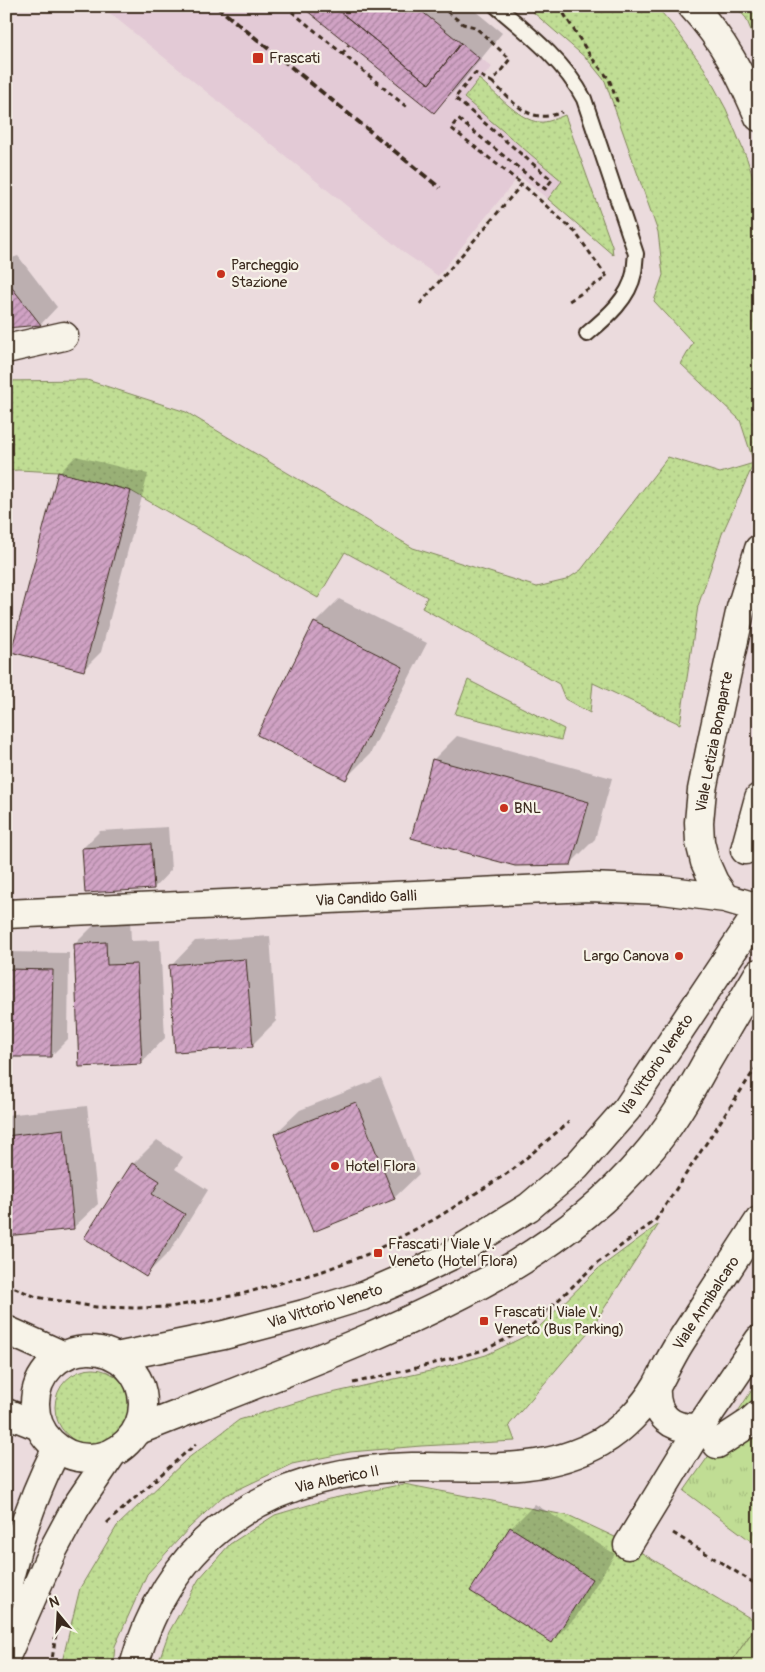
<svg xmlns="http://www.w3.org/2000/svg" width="765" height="1672" font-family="Pangolin,sans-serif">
	<defs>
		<pattern id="grass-dots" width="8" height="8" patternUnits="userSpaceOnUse" patternTransform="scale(1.25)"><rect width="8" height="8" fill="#c0dd94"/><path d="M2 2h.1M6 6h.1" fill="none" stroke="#a6be7f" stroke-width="1.8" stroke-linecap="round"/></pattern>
		<pattern id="park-tufts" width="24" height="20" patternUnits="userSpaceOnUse" patternTransform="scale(1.25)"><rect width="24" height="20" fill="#c0dd94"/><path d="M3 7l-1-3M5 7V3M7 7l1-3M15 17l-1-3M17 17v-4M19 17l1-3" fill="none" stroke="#a6be7f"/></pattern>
		<pattern id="building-hatch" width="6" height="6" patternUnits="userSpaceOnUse" patternTransform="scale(1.25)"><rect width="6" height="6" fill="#d0a2c4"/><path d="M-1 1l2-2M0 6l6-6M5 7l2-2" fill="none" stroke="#aa849f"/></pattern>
	</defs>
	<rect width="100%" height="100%" fill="#ebdbdd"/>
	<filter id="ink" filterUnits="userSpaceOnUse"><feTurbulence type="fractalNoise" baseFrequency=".02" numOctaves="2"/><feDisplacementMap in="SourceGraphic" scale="10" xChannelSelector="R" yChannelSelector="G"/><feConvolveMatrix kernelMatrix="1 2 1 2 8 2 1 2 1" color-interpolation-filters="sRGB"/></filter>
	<g filter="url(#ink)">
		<!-- built -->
		<path fill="#e3cad6" d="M101,6h314l77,61 -28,31 98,83 -14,18 -29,-23 -81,100 -32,-22z"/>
		<!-- grass -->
		<path fill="url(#grass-dots)" stroke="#7e8459" d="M526,6h130l18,21 30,41 22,41 21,50 12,37v251l-5,16 -32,71 -24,72 -18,118 -87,-41 -3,30 -25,-14 -6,-15 -137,-76 5,-11 -82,-45 -27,46 -187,-107 -73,-19 -40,-2 -12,1v-90l81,-1 99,32 227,136 124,39 29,-7 15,-10 87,-113 52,16 34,-10 -14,-43 -59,-56 12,-21 -39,-42 9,-26 -5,-43 -53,-151 -18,-22z
			M735,6h24v44l-13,-32z
			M479,79c16,13 41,42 60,43 9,1 18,-4 26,-7l47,131 1,9 -65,-56 14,-18 -98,-83z
			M468,680l96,49 -3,11 -106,-26z
			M659,1224l-69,106 -81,95 6,16 -94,5 -71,6 -58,12 -70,33 -33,31 -42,46 -32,72 -2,20h-52l19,-78 37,-62 70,-67 52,-39 75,-23 116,-26 56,-16 48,-23 64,-63z
			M55 1407a38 38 0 1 1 76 0a38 38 0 1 1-76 0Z
			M404,1484l166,32 47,22 141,85 -28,41 3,2h-576l12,-34 30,-53 31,-35 45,-29 54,-16z"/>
		<!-- park -->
		<path fill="url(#park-tufts)" stroke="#7e8459" d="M759,1379v168l-75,-56 33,-47z
			M759,1622v44h-26l-3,-2z"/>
		<!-- shadow -->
		<path fill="#0003" d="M303,6h166l33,27 -44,54 -24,24z
			M18,256l39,51 -16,17 -35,3v-67z
			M76,456l72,18 -47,178 -17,17 -25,-196z
			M339,599l88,44 -57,111 -24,24 -31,-155z
			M457,736l155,42 -17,61 -24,24 -138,-103z
			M168,827l3,43 -17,18 -71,-40 17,-17z
			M130,919l1,22 29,-1 5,98 -24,25 -66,-119 24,-24z
			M270,936l6,85 -24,24 -81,-79 24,-25z
			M6,952l63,1 -1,86 -17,17h-45z
			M381,1078l38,96 -25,24 -119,-64 25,-24z
			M87,1106l11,98 -25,24 -67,7v-120z
			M157,1140l26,17 -8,12 33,21 -38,61 -24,24 -13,-111z
			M535,1504l80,50 -39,63 -24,24 -41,-113z"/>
		<!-- building -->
		<path fill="url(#building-hatch)" stroke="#3b2a1e" d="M301,6h32l96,78 32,-41 18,15 -45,55z
			M333,6h82l46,37 -32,41z
			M6,280l35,45 -35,3z
			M58,472l73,19 -47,180 -73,-19z
			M314,622l89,45 -57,113 -89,-45z
			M432,759l157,43 -18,63 -56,1 -104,-28z
			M151,844l3,45 -69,4 -3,-45z
			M106,942l1,23 30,-1 5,100 -63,3 -5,-123z
			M246,959l7,88 -78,5 -6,-87z
			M6,969l47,1 -2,87h-45z
			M356,1102l39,97 -82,33 -39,-98z
			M64,1129l10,100 -68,7v-100z
			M132,1163l28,18 -8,13 33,20 -39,63 -62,-39z
			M510,1527l82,52 -40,64 -82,-52z"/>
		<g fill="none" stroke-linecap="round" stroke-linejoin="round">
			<!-- lane casing -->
			<g stroke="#3b2a1e" stroke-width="18">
				<path id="lane" d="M496,6c32,27 69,56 88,93l52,155c-1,6 -1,13 -2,19 -5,26 -28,45 -47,61"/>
			</g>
			<!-- street casing -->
			<g stroke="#3b2a1e" stroke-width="31">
				<path id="street" d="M692,6c33,36 48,67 67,111
					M6,349l58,-13
					M759,549l-18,59 -28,128 -11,54 -3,32 1,20 5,20 9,20 11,16 34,10
					M745,850l14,-52
					M6,914l583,-27 74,3 62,8
					M656,1387c-2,29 16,44 44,40l59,-87
					M717,1444l32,-21 10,-9
					M628,1545l72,-118
					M134,1666c37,-136 141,-196 278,-199 66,-1 128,9 189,-25 22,-13 43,-35 56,-57 8,-15 15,-30 24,-44 26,-40 52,-80 78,-120"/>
			</g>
			<!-- secondary casing -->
			<g stroke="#3b2a1e" stroke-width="31">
				<path id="secondary" d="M6,1330l58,26
					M35 1404a54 54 0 1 1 108 0a54 54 0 1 1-108 0Z
					M116,1357l108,-22 80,-21 59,-18 44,-19 41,-20 81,-50 47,-40 51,-58 132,-198
					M6,1413l33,13
					M136,1431c76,-30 153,-59 228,-91 104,-45 206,-95 280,-183 25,-28 44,-61 62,-94 18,-30 35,-60 53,-90
					M6,1592c11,-51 28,-98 51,-144
					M6,1656l47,-106 23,-43 36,-53"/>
			</g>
			<!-- path -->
			<path stroke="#3b2a1e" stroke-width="3" stroke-dasharray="5 4" stroke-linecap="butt" d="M285,6l124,103
				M440,6l23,18 12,3 35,32 -18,23 -17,-9 -20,25 97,82 -7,9 -87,-70 -7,9 71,56
				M559,6l32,51 18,22 8,22 -3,5
				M342,54l7,-9
				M492,82c23,21 37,44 70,30
				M420,304l102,-120 53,48 32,45 -41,26
				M6,1284l30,13 60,10 42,1 32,-1 72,-13 81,-23 45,-17 67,-35 76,-48 58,-49
				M353,1383l63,-15 68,-18 45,-22 67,-64 59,-43 104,-158
				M107,1523l76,-68 13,-11
				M673,1533l86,53
				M51,1666l6,-39"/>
			<!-- lane -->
			<use href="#lane" stroke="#f7f3e8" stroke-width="14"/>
			<!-- street -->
			<use href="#street" stroke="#f7f3e8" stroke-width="28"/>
			<!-- secondary -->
			<use href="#secondary" stroke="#f7f3e8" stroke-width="28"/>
			<!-- rail -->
			<path stroke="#3b2a1e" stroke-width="4" stroke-dasharray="8 4" stroke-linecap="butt" d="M216,6l224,182"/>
		</g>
	</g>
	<!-- markers -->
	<g fill="#c8321e" stroke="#f7f3e8" stroke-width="2">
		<rect x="252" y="52" width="12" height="12" rx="2.5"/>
		<circle cx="221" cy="274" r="5"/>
		<circle cx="504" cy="808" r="5"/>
		<circle cx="679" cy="956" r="5"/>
		<circle cx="335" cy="1166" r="5"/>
		<rect x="373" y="1248" width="10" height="10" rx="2.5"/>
		<rect x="479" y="1316" width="10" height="10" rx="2.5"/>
	</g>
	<g text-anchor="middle" stroke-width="4.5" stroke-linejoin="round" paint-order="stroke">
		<!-- poi labels -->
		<g font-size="15" fill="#3b2a1e" stroke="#f7f3e8" text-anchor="start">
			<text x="269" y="63">Frascati</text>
			<text x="231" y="270">Parcheggio<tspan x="231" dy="17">Stazione</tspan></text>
			<text x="514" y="813">BNL</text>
			<text x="669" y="961" text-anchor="end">Largo Canova</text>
			<text x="345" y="1171">Hotel Flora</text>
			<text x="388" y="1249">Frascati | Viale V.<tspan x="388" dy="17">Veneto (Hotel Flora)</tspan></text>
			<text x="494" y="1317">Frascati | Viale V.<tspan x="494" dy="17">Veneto (Bus Parking)</tspan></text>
		</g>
		<!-- street labels -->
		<g font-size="15" fill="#3b2a1e" stroke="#f7f3e8">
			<text transform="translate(714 742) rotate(-79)" y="5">Viale Letizia Bonaparte</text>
			<text transform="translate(366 898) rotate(-3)" y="5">Via Candido Galli</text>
			<text transform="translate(656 1065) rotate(-56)" y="5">Via Vittorio Veneto</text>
			<text transform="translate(706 1303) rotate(-57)" y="5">Viale Annibalcaro</text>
			<text transform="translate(325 1306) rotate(-17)" y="5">Via Vittorio Veneto</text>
			<text transform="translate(337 1479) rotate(-12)" y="5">Via Alberico II</text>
		</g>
	</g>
	<!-- margin -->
	<rect width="765" height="1672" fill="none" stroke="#f7f3e8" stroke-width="25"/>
	<rect x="12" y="12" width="740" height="1647" fill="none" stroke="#3b2a1e" stroke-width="2" filter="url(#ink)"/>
	<!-- north arrow -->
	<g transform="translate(58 1614) rotate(342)" stroke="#f7f3e8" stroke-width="4" paint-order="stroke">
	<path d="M0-4L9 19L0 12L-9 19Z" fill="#3b2a1e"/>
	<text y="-8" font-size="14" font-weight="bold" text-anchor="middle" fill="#3b2a1e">N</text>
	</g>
</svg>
